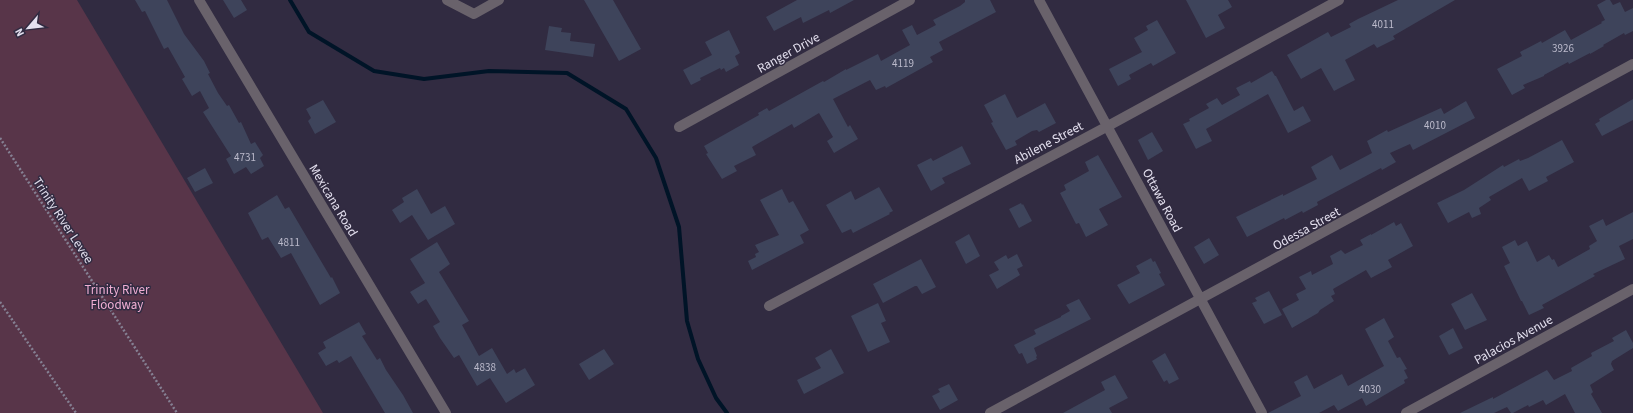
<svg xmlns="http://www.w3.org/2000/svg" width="1633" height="413" font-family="'Source Sans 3',sans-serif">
	<rect width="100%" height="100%" fill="#312b41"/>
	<!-- green -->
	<path fill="#583549" d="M0,0h77l246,413h-323z"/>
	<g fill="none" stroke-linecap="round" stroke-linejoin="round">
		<!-- stream -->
		<path stroke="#001427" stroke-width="4" d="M290,0l19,32 65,39 50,8 65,-8 78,2 59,36 30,49 23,69 8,94 11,38 18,39 11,15"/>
	</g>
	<!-- building -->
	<path fill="#3e445b" d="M135,0h32l17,34 20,27 6,12 -2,1 10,19 9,13 2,-1 10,18 2,-1 10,22 4,-2 8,13 -3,3 4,8 -13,8 -5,-7 -12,7 -8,-15 5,-3 -28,-44 6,-4 -9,-17 -8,5 -10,-17 3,-2 -17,-30 -4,2 -19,-38 -3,1z
		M223,0h18l6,10 -13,8z
		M584,0h29l28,49 -22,12z
		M797,0h57l-24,13 -1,-3 -26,13 -2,-6 -27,14 -8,-14z
		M965,0h25l6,12 -57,30 4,8 -13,7 3,5 -47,26 -1,-2 -9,4 -6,-10 -37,19 15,28 2,-2 8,14 -24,14 -7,-12 6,-4 -14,-24 -25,15 -2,-4 -40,23 4,8 -22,11 3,5 -15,8 -16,-25 2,-1 -4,-7 55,-31 -1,-2 9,-5 2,3 54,-30 1,1 22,-13v1l32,-16 3,7 29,-16 -8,-15 10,-5 5,10 19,-10 -3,-5 27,-14 5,-4z
		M1186,0h42l4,7 -14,8 7,13 -19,10z
		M1398,0h57l-62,36 2,3 -18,9 -3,-4 -29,16 10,20 -21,11 -13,-23 -20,11 -14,-24 41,-23 3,5 20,-10 -2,-3 9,-5z
		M1606,0h4l3,5 7,-3 5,10 8,-4v23l-8,4 -1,-2 -21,12 1,1 -14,8v-1l-21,11 -1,-2 -24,13v1l-21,9 2,3 -13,7 -15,-26 25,-13 -2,-4 21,-11 1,2 23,-13 6,10 31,-17 -1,-1 4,-2 -8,-15z
		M1157,20l19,33 -23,13 -2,-3 -22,12 2,4 -13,7 -9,-17 33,-17 -8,-14 14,-8 -2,-4z
		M549,26l13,2 -1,4 10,1 -1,8 25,3 -2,13 -48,-7z
		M729,30l11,23 -5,3 4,9 -13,7 -2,-4 -3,2 -1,-2 -20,10 1,2 -10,5 -8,-15 29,-15 -7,-13z
		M1272,71l3,5h1l18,35 9,-5 8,15 -23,12 -20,-39 -62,35 6,12 -16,8 -13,-25 7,-3 -1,-2 20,-11 -3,-4 11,-6 5,7 18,-10 -4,-7 14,-7 1,2z
		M1005,94l12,24 28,-15 11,20 -17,9 -2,-2 -5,1 -17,10 2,4 -11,5 -15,-27 2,-1 -9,-17z
		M1633,99v21l-31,16 -7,-12 5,-3 -1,-2z
		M323,100l13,22 -21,12 -7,-13 3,-3 -5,-9z
		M1466,101l9,17 -62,32 -3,-6 -20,9 6,9 -14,8 -1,-2 -64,34 1,3 -15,8 -1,-2 -17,9 -1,-2 -37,19 -11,-20 47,-23v2l34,-17 -6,-12 21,-12 8,15 32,-17 -5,-12 20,-11 1,2 53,-24 3,6z
		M1152,132l11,19 -15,9 -10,-20z
		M1562,140l12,22 -28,15 2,4 -19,10 -7,-13 -33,19 2,3 -12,8 2,6 -9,4 -3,-6 -21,11 -11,-20 27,-13 39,-25 1,2 15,-8 1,2 8,-3z
		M962,146l9,18 -29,14 3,5 -14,8 -14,-26 14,-7 2,3z
		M1098,155l24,42 -23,12 9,16 -22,12 -7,-14 -3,1 -16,-31 6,-3 -2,-5 25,-14 -4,-9z
		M205,168l8,15 -18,9 -8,-14z
		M879,187l14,24 -4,2 1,1 -37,19 -2,-4 -9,4 -16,-28 25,-14 4,9z
		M417,189l14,25 14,-8 10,18 -27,16 -16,-25 -12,8 -8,-13 12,-8 -2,-4z
		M782,189l7,14 4,-2 16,29 -9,5 4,8 -52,27 -4,-9 8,-4 -1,-3 4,-2 -4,-7 24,-10 -19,-35z
		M277,195l8,14 4,-2 42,71 1,-1 8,16 -20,12 -29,-52 -10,5 -13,-21 -6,3 -14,-27z
		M1021,203l1,2 1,-1 9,17 -13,7 -10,-19z
		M1633,212v27l-14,7 6,13 -32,15 2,2 -53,29 2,3 -15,7 -7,-14h-1l-17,-35 6,-3 -8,-16 13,-7 3,6 9,-5 10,21 12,-7 3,5 2,-1 4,8 32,-18 -1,-3 8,-5 -8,-15 14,-7 3,7z
		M1394,222l2,4 5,-3 12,23 -25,14 4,7 -21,11 -5,-8 -33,19 2,5 -4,2 3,5 -14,9 -2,3 -26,15 -10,-19 17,-9 -3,-6 10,-5 -7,-12 12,-6 1,4 21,-11 -3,-8 11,-6 4,4 18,-9 -3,-5 11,-6v1z
		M969,234l11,22 -14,8 -11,-22z
		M1209,238l10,17 -15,9 -10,-17z
		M437,242l13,22 -11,8 30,49 -7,4 17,31 13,-8 15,26 7,-5 2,4 9,-5 10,17 -29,18 -16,-25 -13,8 -18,-31 -5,3 -14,-20 -7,-12 7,-4 -14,-23 -8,5 -8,-12 15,-9 -15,-24z
		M1017,254l6,12 -6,3 3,6 -23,14 -8,-14 10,-5 -5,-8 12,-7 2,4z
		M1151,258l2,4 2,-1 6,12 -2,1 6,11 -36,19 -12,-19 23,-12 -4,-7z
		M921,259l15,28 -14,7 -5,-8h-2l-32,17 -10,-19z
		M1269,291l13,24 -18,9 -12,-21 5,-2 -2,-3z
		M1472,293l15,27 -22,10 -14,-26z
		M1079,299l12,20 -57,29 3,8 -1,1 1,2 -10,5 -5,-11 -3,1 -5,-9 22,-11 -2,-4 27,-13v-1l9,-5 -4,-6z
		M878,303l8,18 -5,2 9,19 -22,10 -17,-36z
		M1384,318l10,19 -6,4 9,17 3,-1 7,12 -3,1 4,8 -4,2 1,3 -39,23 -4,-8 -24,13 -4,-6 -15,8h-51l33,-17 -7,-14 13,-7 7,14 28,-15 6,12 36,-20 -19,-37z
		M359,322l7,12 -4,2 15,24 3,-2 6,12 17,25 10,18h-28l-34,-57 -12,7 -2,-3 -11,6 -8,-13 8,-5 -3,-6z
		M1453,328l10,20 -14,7 -10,-19z
		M1626,330l7,13v5l-21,13 -1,3 3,6 -24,15 3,7 -2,2 11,19h-27l-10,-19 -19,11 -3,-5 -14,7 -1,-2 -15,8h-2l-4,-6 -13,6h-34l33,-16v2l54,-29 7,10 18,-9 -1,-3 21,-12 -1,-3 23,-12 -2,-3z
		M604,349l10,15 -25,16 -10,-16z
		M831,349l13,24 -40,21 -7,-14 24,-12 -6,-10z
		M1165,353l14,26 -10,5 -2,-4 -3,2 -12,-21z
		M1115,375l13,23 -19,10 3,5h-49l42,-23 -4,-8z
		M949,384l9,16 -18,10 -8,-14 8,-4 -2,-3z"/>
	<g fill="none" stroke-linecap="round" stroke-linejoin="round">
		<!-- path -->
		<path stroke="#858093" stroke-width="2.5" stroke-dasharray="2 2" stroke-linecap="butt" d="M0,138l177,275
			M0,302l76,111"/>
		<!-- minor -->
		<path stroke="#69626b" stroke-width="10" d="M199,0l247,413
			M447,0l27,14 25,-14
			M1039,0l223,413
			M679,127l231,-127
			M769,306l339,-180 231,-126
			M990,413l643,-349
			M1406,413l227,-124"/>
	</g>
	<g text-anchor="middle" stroke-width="3" stroke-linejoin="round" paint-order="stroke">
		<!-- number labels -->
		<g font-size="11" fill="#bab9ca">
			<text x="1383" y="28">4011</text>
			<text x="1563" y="52">3926</text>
			<text x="903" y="67">4119</text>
			<text x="1435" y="129">4010</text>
			<text x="245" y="161">4731</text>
			<text x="289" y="246">4811</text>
			<text x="485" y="371">4838</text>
			<text x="1370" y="393">4030</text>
		</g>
		<!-- street labels -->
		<g font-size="13" fill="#e4e0ef" stroke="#312b41">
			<text transform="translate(788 52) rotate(-29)" y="5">Ranger Drive</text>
			<text transform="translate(1048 142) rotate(-28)" y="5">Abilene Street</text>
			<text transform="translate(334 200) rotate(59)" y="5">Mexicana Road</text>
			<text transform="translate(1163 200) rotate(62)" y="5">Ottawa Road</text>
			<text transform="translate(64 220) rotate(57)" y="5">Trinity River Levee</text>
			<text transform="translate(1306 228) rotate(-29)" y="5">Odessa Street</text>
			<text transform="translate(1513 339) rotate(-29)" y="5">Palacios Avenue</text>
		</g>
		<!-- park labels -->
		<g font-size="13" fill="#f0aed3" stroke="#312b41">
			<text x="117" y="294">Trinity River<tspan x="117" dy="15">Floodway</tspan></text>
		</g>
	</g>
	<!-- north arrow -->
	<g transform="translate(28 28) rotate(242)" stroke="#312b41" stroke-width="3" paint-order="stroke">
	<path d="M0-3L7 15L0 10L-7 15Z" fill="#e4e0ef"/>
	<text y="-6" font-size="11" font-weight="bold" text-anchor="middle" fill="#e4e0ef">N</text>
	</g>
</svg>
